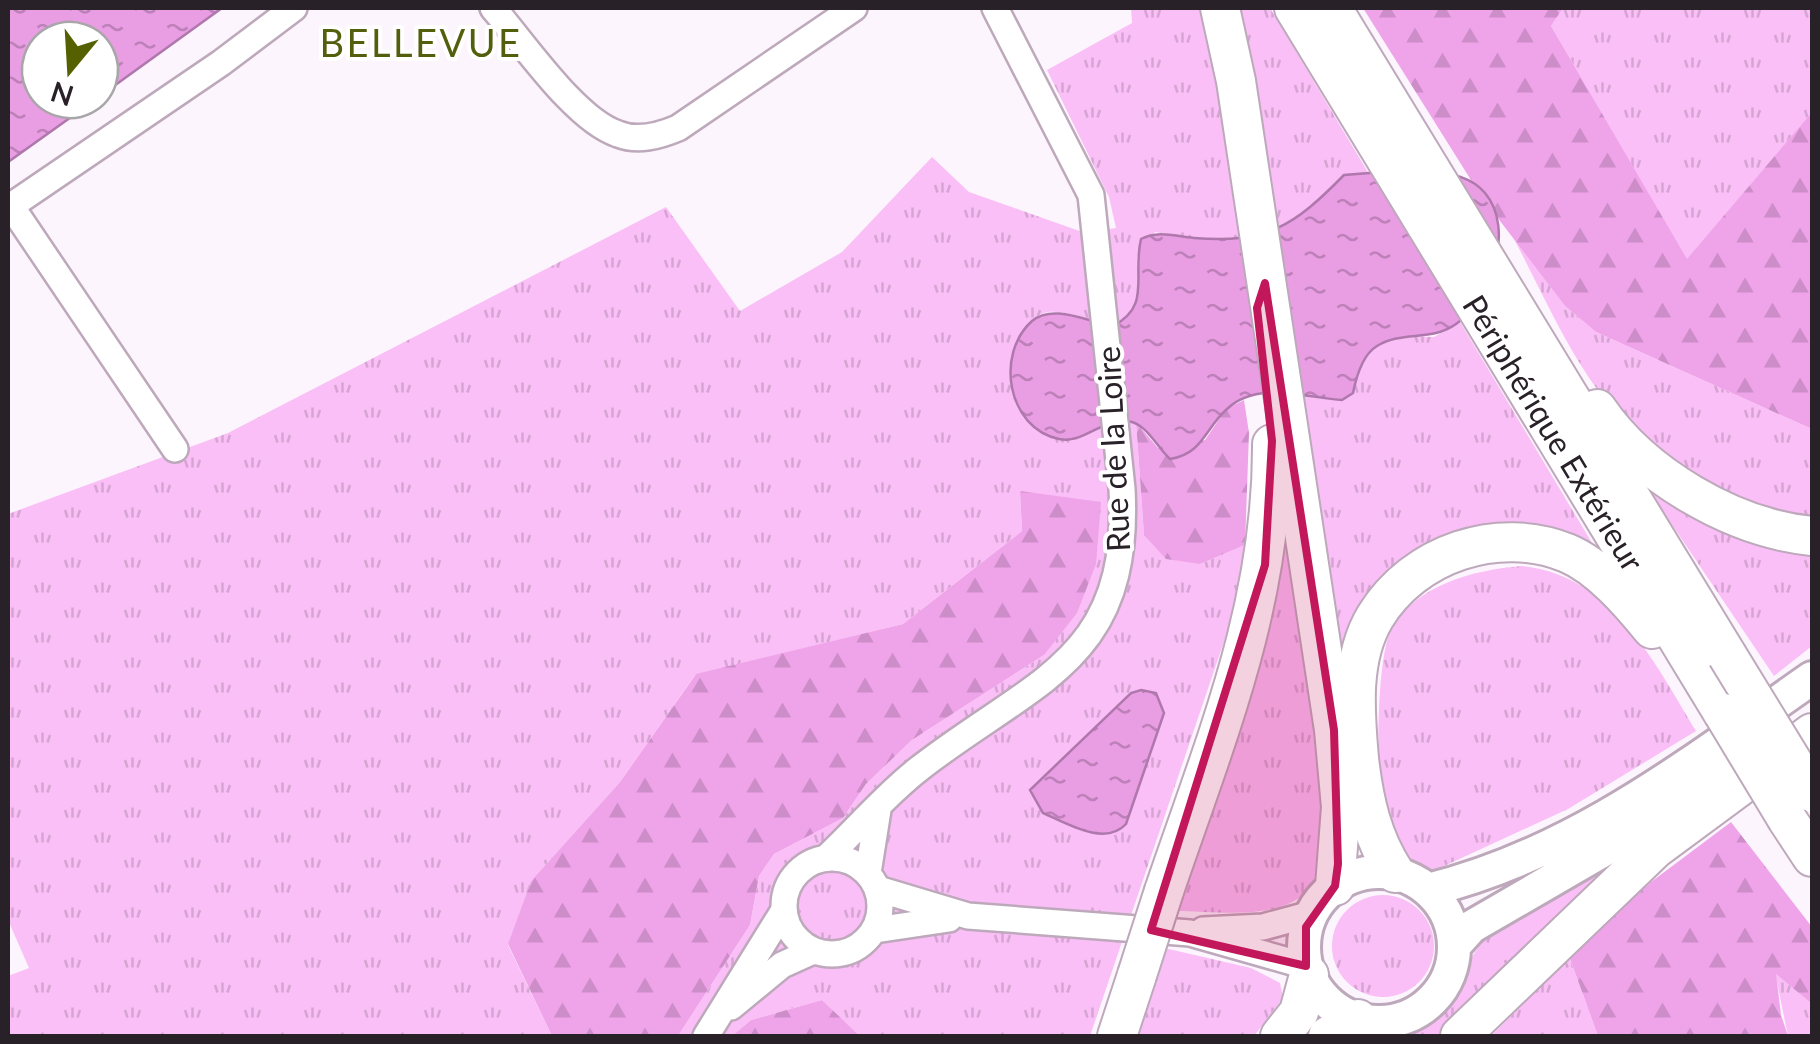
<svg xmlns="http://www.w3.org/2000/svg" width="1820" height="1044" font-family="Lato,sans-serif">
	<defs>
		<pattern id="grass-tufts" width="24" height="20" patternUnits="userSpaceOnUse" patternTransform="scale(2.5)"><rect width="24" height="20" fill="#fabff6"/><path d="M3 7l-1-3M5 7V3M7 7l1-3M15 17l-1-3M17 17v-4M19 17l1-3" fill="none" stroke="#d6a4d3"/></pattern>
		<pattern id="forest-firs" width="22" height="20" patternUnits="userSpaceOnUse" patternTransform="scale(2.5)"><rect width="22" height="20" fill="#efa4ea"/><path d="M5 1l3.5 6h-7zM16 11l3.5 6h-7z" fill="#cd8dc9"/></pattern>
		<pattern id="water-ripples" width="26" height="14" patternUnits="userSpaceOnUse" patternTransform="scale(2.5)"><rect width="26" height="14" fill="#e99ee4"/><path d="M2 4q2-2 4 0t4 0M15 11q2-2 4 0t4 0" fill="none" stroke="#bd80b9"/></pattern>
	</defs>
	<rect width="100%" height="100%" fill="#fdf5fd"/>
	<!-- grass -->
	<path fill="url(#grass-tufts)" d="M1131,8h139l99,166 -25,1c-65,66 -98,74 -189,57l-18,25 1,50 -25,19c-19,-3 -52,-19 -69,-13 -29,10 -40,73 -25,97 12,19 33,24 53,31 21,-13 39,-22 64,-19l8,113 56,29 45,-19 -13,73 -142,418h-230l-38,-36 -71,20 -19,16h-54l72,-111 9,-49 15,-22 69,-36 23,-34 46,-44 132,-85 -24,-163 2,39 -119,93 -208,51 -75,107 -89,99 -23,64 44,91h-544v-60l21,-8 -21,-48v-406l220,-81 438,-226 74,104 102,-59 90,-95 37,35 116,41 31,-5 -7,-31 -62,-127 85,-47z
		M1563,8h249v104l-125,148 -136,-234z
		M1513,237l52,69 31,26 216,97v92c-79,-16 -163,-63 -213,-129 -34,-46 -59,-104 -86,-155z
		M1460,322l141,236 -94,-33 -36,2 -51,19 -34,29 -48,104 -40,-287 19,6 36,-5 4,-19 16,-26 29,-12 32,1z
		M1629,461l183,88v97l-38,30z
		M1284,532c11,65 64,310 25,357 -28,33 -94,22 -133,22z
		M1521,566c91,9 132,94 175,165l-128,78 -141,65c-17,-9 -31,-26 -39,-45 -14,-30 -12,-166 2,-197 23,-47 84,-62 131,-66z
		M1624,856l-183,180h-46c65,-7 60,-75 100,-108 30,-26 93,-52 129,-72z
		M1332 946a51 51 0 1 1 102 0a51 51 0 1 1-102 0Z
		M1160,947l91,21 29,15 3,15 -29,38h-126z
		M1569,956l29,80h-107l73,-73z
		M1775,973l37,31v32h-24z"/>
	<!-- forest -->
	<path fill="url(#forest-firs)" d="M1363,8h200l-12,18 136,233 125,-147v317l-216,-97 -31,-26 -84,-110z
		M1244,400l5,33 -4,112 -45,19 -34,-5 -22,-24 -8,-113 22,26 47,-8 21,-31z
		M1020,491l81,11 -5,62 -19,49 -33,42 -132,85 -46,44 -23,34 -69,36 -15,22 -9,49 -72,111h-126l-44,-92 23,-63 89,-99 76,-108 207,-50 119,-93z
		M1731,822l81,105v77l-36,-30 5,41 7,21h-190l-29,-80 82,-74z
		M822,1000l38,36h-128l19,-16z"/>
	<!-- water -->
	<path fill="url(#water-ripples)" stroke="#af78ac" stroke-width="2.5" d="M8,8h214l-122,88v-56h-60v60h55l-87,62z
		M1421,169c23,4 48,5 64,24 30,35 7,107 -29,131 -25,18 -53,6 -79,22 -15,9 -21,32 -24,47l-11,7c-36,-2 -84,-20 -115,9 -22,19 -24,45 -57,50 -12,-11 -23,-33 -38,-37 -28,-7 -48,23 -73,17 -52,-11 -64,-85 -27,-118 21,-18 56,1 81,5 39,-20 19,-50 28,-87 18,-9 32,-3 53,-1 73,6 100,-12 150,-63z
		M1141,690l15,3 8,20 -38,111c-21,23 -60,-1 -83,-11l-13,-23 101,-97z"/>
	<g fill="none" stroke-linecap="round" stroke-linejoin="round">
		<!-- minor casing -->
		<g stroke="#bda9bb" stroke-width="30">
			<path id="minor" d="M493,8c30,34 82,112 125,126 20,8 41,2 60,-6l176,-120
				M11,206l164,243
				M8,208l213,-145 73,-55
				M784 906a48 48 0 1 1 96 0a48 48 0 1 1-96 0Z
				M826,858c31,-29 60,-64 94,-90 116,-90 211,-107 202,-279l-31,-294 -96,-187
				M868,873l10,-63
				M878,889l90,27 222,17 116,33
				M875,930l74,-11
				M1203,930l60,-3 48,-13
				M731,1007l51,-42 31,-14
				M706,1036l78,-126"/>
		</g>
		<!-- major casing -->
		<g stroke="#bda9bb" stroke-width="38">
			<path id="major" d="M1304 947a75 75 0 1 1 150 0a75 75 0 1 1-150 0Z
				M1428,890c147,-36 262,-127 384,-212
				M1454,946l17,-19 157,-91 129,-92"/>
		</g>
		<!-- highway casing -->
		<g stroke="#bda9bb" stroke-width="42">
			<g id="highway">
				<path d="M1220,8l16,73 98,649 7,77 -6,79"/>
				<path id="s1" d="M1294,8l429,705"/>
				<path d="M1332,8l395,647"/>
				<path d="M1597,409c45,66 135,119 215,127"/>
				<path d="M1787,819l25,38"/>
				<path d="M1395,873c-23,-35 -31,-72 -36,-114 -4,-47 -9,-100 16,-142 39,-64 123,-92 192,-64 33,14 63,49 85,76"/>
				<path d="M1164,891c51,-150 109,-286 108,-447"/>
				<path d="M1117,1036l20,-61"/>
				<path d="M1280,1036l19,-24 10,-37"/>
				<path d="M1328,1036l30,-17"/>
				<path d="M1460,1036l195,-187 157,-116"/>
			</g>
		</g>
		<!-- minor -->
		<use href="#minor" stroke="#fff" stroke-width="25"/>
		<!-- major -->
		<use href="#major" stroke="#fff" stroke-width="32"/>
		<!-- highway -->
		<use href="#highway" stroke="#fff" stroke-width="38"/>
		<!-- highway-bridge casing -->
		<g stroke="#bda9bb" stroke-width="42" stroke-linecap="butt">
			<path id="highway-bridge" d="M1727,655l84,137
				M1723,713l64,106
				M1137,975l27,-84"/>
		</g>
		<!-- highway-bridge -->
		<use href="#highway-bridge" stroke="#fff" stroke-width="38"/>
	</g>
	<!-- marked area -->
	<path fill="#c2185b" fill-opacity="0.2" stroke="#c2185b" stroke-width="8" stroke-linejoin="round" d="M1265,283l69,447 4,134 -3,22 -29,41v39l-155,-36 114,-365 7,-124 -15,-133z"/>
	<g text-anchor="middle" stroke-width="8" stroke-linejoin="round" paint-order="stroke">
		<!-- street labels -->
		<g font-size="32" fill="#292128" stroke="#fff">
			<text dy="11" stroke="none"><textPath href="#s1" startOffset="498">Périphérique Extérieur</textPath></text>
			<text transform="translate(1114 449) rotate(-93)" y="11">Rue de la Loire</text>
		</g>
		<!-- quarter labels -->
		<g font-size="38" letter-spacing="2.5" fill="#545f0d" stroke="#fff">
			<text x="421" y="57">BELLEVUE</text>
		</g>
	</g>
	<!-- border -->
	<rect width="1820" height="1044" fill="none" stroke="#292128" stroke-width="20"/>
	<!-- north arrow -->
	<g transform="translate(70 70) rotate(198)"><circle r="48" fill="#ffffff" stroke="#a9a6a9" stroke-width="2.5"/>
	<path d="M0-8L18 38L0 25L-18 38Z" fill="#556100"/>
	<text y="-15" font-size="28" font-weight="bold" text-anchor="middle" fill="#292128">N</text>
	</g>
</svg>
